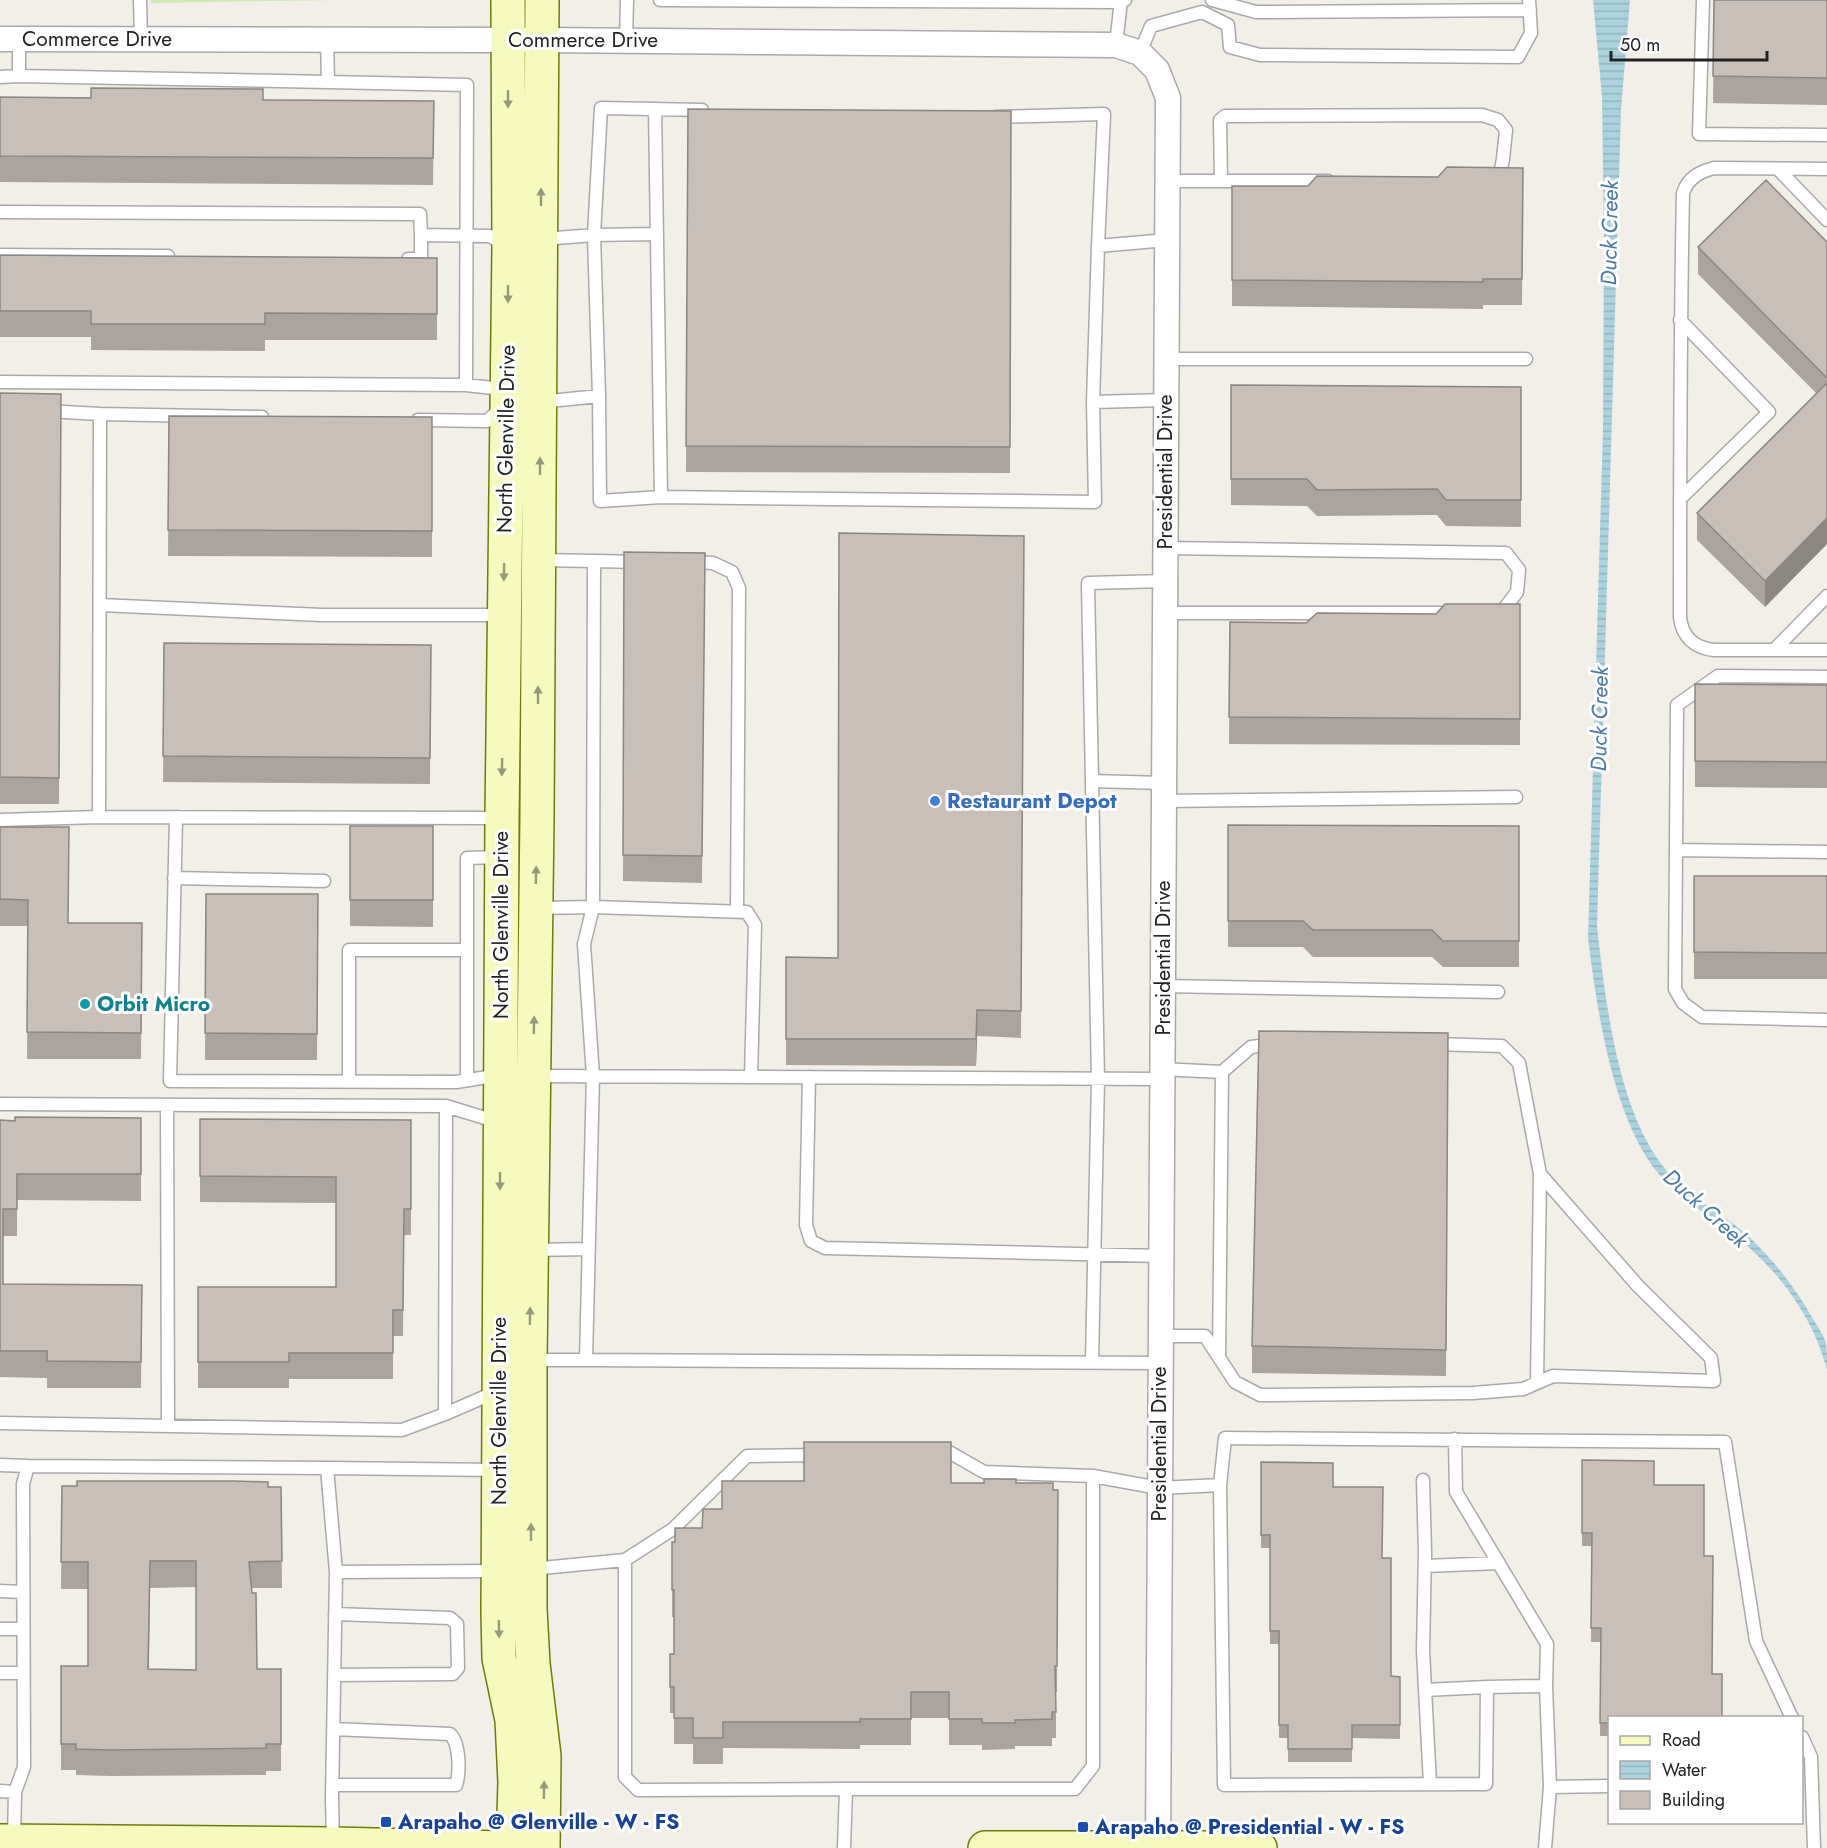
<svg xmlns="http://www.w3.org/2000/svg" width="1827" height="1848" font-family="Jost,sans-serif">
	<defs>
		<pattern id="grass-tufts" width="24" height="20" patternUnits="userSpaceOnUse" patternTransform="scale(1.5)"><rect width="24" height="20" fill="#cdebb0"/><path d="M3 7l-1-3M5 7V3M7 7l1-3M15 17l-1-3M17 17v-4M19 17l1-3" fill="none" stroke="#b0c997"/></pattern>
		<pattern id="water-rules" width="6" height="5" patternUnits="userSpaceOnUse" patternTransform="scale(1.5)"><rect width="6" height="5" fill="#aad3df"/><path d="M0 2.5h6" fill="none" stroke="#92b5bf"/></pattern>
	</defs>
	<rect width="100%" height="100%" fill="#f2efe9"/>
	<!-- grass -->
	<path fill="url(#grass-tufts)" d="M151,0h187l-187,3z"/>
	<!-- water -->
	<path fill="url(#water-rules)" d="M1593,0h37l-9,110 -24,816c8,72 20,180 65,239 22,29 57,46 84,69 27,25 49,53 67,85 5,8 10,15 13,24 1,8 1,19 1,27 -13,-51 -47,-98 -88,-131 -27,-22 -59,-39 -81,-66 -46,-56 -61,-164 -70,-235l15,-509 1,-192 -2,-140z"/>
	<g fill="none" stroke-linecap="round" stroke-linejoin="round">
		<!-- lane casing -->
		<g stroke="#a9a9a9" stroke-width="15">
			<path id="lane" d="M140,0l1,39
				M660,0l461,2 4,-2
				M1212,0l44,12 274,-2
				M1703,0l-4,134 128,1
				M327,40l1,42 139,3 -1,300
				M626,40l1,-40
				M1116,45l5,-45
				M1140,53l11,-27 51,-14 26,13 2,22 30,8 258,2 13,-24 -2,-33
				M19,76l309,6
				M0,77l19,-1v-37
				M655,109l6,388
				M995,117l109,-3 -6,132 69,-6
				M1778,169l49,51
				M1827,169l-113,-1c-15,4 -26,10 -31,25 -3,142 -3,283 -3,424 2,20 15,31 34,33h113
				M1167,181h161
				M1221,181l-1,-61 5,-4 257,-1 16,5 8,10 -3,29 -3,15 -8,5
				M0,212l420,2 1,21
				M657,234l-63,1 7,-127 101,2
				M543,239l51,-4 5,161
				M0,255l168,1
				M408,259h13v-24l69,1 15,9
				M1166,359h360
				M0,382l466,3 27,3 15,14 -21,19 -69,-1
				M540,402l59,-6 1,105 61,-4 434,5 -2,-100 73,-2
				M1093,402l5,-156
				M100,414l162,3
				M1680,499l89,-87 -89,-92
				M1165,548l341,5 13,17 -2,22 -16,21h-4
				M594,561l46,1
				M691,562l22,1 19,9 7,16 -2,324
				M100,605l222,10h181
				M1165,613h287
				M1774,650l53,-54
				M1827,677l-109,-1 -41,29 -2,284 8,14 19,14 125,3
				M1092,781l71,2
				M1163,801l353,-4
				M99,817l401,1
				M176,817l-6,264 286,1 44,-7
				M0,820l99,-3 1,-403 -54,-3
				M1676,850l151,2
				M174,878l150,3
				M537,908l56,-1 154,5 8,13 -4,152
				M1163,986l335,6
				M1161,1069l61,3 29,-25 23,-3
				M536,1076l625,3
				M809,1077l-3,148 5,16 14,7 336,8
				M467,1080v-222l33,-1
				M349,1082v-132h118
				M0,1104l446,2 52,16
				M167,1105l1,321
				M446,1106l-1,308 53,-23
				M532,1250l57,-1
				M1160,1336h45l30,46 25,13 213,-2 50,-4 30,-13 161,5 -3,-23 -73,-72 -98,-112 -21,-111 -17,-17 -70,-2
				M1219,1357l3,-285
				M531,1360h55l7,-284 -9,-132 9,-37 1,-346 -55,-1
				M586,1360l574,3
				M1092,1362l6,-283 -10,-496 77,-2
				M1537,1383l3,-209
				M0,1423l402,7 43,-16
				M1455,1439l1,53 91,152 -1,42
				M935,1452h14l35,20 109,4 66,12 61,-3 4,300 262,-1 1,-97 59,-1 4,101 -5,61
				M0,1465l28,1
				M327,1468l171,2
				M1423,1480l2,72 -2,99 7,133
				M1220,1485l5,-47 500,4 31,199 36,77
				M625,1560v217l13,13 208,-1 -2,59
				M1425,1566l74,-3
				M531,1569l94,-9 48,-31 74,-73 72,-1
				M336,1572l161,-1
				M0,1591l23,1
				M0,1629h23
				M0,1673h23
				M334,1675l119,-1 5,-6 -1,-44 -7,-6 -115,-4
				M1425,1690l62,-3
				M1802,1737l9,20 3,91
				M332,1785h124c4,-12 4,-42 -6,-51l-117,-5
				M1550,1787l60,-1
				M846,1789h229l18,-23v-290
				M0,1791l15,1
				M14,1840l1,-48 9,-25 -1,-283 5,-18 299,2 9,104 -4,226 1,45"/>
		</g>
		<!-- street casing -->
		<g stroke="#a9a9a9" stroke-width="27">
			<path id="street" d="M0,39l542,1 574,5 24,8 17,17 11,28 -10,1750"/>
		</g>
		<!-- secondary casing -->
		<g stroke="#707d05" stroke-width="36">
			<path id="secondary" d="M508,0l1,247 -7,571 -4,792 1,48 13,62 3,62 -2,66
				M542,0l-5,817 -7,543v249l3,55 11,92 -1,92
				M0,1841l333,3 171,4
				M985,1848h275"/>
		</g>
		<!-- lane -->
		<use href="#lane" stroke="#fff" stroke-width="12"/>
		<!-- street -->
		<use href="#street" stroke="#fff" stroke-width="24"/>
		<!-- secondary -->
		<use href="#secondary" stroke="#f7fabf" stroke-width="33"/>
	</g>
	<!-- wall -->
	<path fill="#aba49e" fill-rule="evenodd" d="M1714,0h113v105l-114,-2z
		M0,97l434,4 -1,84 -433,-3z
		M688,109l323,2 -1,362 -324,-1z
		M1523,168l-1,137h-39v4l-251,-3v-120h76l130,-9z
		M1827,242v302l-62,63 -68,-67v-27l119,-120 -118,-119v-27z
		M0,255l437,3v82h-172v11l-174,-1v-13h-91z
		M1231,385l290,2v140l-75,-1 -9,-11 -120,1 -10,-10 -76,-1z
		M0,393l61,1 -2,410h-59z
		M169,416l263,1v140l-264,-1z
		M1024,536l-3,502 -44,-2 -1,30 -190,-1v-108l52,1z
		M624,552l81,1 -3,330 -79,-2z
		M1520,604v141l-291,-1 1,-122 76,1 130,-9z
		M164,643l267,2 -1,139 -267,-2z
		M1695,684l132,1v103l-132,-1z
		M1228,825l291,1v141h-76l-11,-10h-119l-10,-10h-75z
		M350,826h83v101l-83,-1z
		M0,827l69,96h73l-1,136h-114l1,-133h-28z
		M1694,876h133v103h-133z
		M206,894h112l-1,166h-112z
		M1448,1033l-2,343 -194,-3v-27z
		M141,1118v83l-124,-1v36h-14v48l139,1 -1,103h-94v-10l-47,-1v-257z
		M200,1119l211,1v115h-7l-1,101h-10v43h-104v9h-91v-101h138v-84l-136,-1z
		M1582,1460l72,1 -44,257v18h-10l1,-94h-10l1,-96h-10z
		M1261,1462l72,25 49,71 9,118 9,1v62l-48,-1v24h-64v-24h-9v-94h-9v-96h-9z
		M951,1483h65l42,7 -1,202h-1v46h-4v8h-37v3l-33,1v-5h-33v-27h-38v27h-51v4l-137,-1v16h-30v-20h-19v-31h-4v-59h4v-37h-2v-75h3l27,-14 20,-19z
		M62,1486l219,1 1,101h-31l6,81h24v102h-15v4l-155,1 -35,-1v-5h-15v-104h27v-77h-27zM196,1587v83l-47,-1 1,-81z"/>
	<!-- shaded-wall -->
	<path fill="#8b8681" d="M1827,518v26l-62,63v-26z
		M977,1010v26l-1,30v-27z"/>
	<!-- building -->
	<path fill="#c7bfb8" stroke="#8b8681" stroke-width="1.5" fill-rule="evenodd" d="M1714,0h113v78l-114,-2z
		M91,88l172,1v11l171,1 -1,57 -433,-2v-59l91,1z
		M688,109l323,2 -1,336 -324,-1z
		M1447,167l76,1 -1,111h-39v3l-251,-2v-94h76l9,-10 121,1z
		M1766,180l61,62v136l-129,-131z
		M0,255l437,3v56l-172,-1v11h-174v-13h-91z
		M1827,383v135l-62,63 -68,-68z
		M1231,385l290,2v113h-75l-9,-11 -120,1 -10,-11h-76z
		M0,393l61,1 -2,384 -59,-1z
		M169,416l263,1v114l-264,-1z
		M839,533l185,3 -3,475 -44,-1 -1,29h-190v-82l52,1z
		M624,552l81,1 -3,303 -79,-1z
		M1445,604h75v115l-291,-2 1,-95 76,1 11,-10 119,1z
		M164,643l267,2 -1,113 -267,-2z
		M1695,684l132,1v77l-132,-1z
		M1228,825l291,1v115h-76l-11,-11h-119l-10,-9h-75z
		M350,826h83v74h-83z
		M0,827h69l-1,96h74l-1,110 -114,-1 1,-132 -28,-1z
		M1694,876h133v77l-133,-1z
		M206,894h112l-1,140 -112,-1z
		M1259,1031l189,2 -2,317 -194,-4z
		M15,1117l126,1v56h-124v35h-14v75l139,1 -1,77 -94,-1v-10h-47v-231l15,1z
		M200,1119l211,1v89h-7l-1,101h-10v43h-104v9h-91v-75h138v-110l-136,-1z
		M804,1442h147v41h33v-4h32v4h37v7h5l-1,176h-2l1,46h-4v7l-37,1v3h-33v-4h-33v-27h-38v27h-51v3h-137v16h-30v-20h-19v-31h-4v-33h4v-64h-2v-48h3v-14h27l1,-19h19v-28h82z
		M1582,1460l72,1v24h50v71h9l-1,118h10v44h-112v5h-10l1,-95h-10l1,-95h-10z
		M1261,1462l72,1v24h50l-1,71h9v118l9,1v48h-48v24h-64v-24h-9v-94h-9v-96h-9z
		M77,1481h157l34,1v5h13l1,74 -33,1 3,31h4l1,76h24v75h-15v4l-155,2 -35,-1v-5h-15v-78h27v-104h-27l1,-76h15zM150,1561h46v109l-48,-1z"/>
	<!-- one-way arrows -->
	<defs><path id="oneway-solid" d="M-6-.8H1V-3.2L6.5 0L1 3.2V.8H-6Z" transform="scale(1.5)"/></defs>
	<g fill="#979978">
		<use href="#oneway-solid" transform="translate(508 99) rotate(90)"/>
		<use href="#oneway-solid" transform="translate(541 197) rotate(-90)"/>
		<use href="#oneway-solid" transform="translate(508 294) rotate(90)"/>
		<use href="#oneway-solid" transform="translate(540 466) rotate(-90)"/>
		<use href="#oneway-solid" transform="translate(504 572) rotate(91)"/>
		<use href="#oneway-solid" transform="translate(538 695) rotate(-90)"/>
		<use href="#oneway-solid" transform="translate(502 767) rotate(91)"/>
		<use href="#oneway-solid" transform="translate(536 875) rotate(-89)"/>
		<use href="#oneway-solid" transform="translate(534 1025) rotate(-89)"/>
		<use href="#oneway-solid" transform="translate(500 1181) rotate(90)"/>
		<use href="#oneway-solid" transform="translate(530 1316) rotate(-89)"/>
		<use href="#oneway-solid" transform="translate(531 1532) rotate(-90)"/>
		<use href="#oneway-solid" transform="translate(499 1629) rotate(89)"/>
		<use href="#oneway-solid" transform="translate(544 1790) rotate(-89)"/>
	</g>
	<!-- markers -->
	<circle fill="#3f7fe0" stroke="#fff" stroke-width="2" cx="935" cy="801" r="6"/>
	<circle fill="#0f9aa8" stroke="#fff" stroke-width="2" cx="85" cy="1004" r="6"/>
	<g fill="#1a4fb4" stroke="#fff" stroke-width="2">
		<rect x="380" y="1816" width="12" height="12" rx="3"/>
		<rect x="1077" y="1821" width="12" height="12" rx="3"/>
	</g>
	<g text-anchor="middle" stroke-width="6" stroke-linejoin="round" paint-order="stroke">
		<!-- street labels -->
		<g font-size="21" fill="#222" stroke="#fff">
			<text x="97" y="46">Commerce Drive</text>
			<text x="583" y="47">Commerce Drive</text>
			<text transform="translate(506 439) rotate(-89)" y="7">North Glenville Drive</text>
			<text transform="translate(1165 472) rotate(-90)" y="7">Presidential Drive</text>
			<text transform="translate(501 925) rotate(-90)" y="7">North Glenville Drive</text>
			<text transform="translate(1163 958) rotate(-90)" y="7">Presidential Drive</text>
			<text transform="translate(499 1411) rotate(-90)" y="7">North Glenville Drive</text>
			<text transform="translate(1159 1444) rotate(-90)" y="7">Presidential Drive</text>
		</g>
		<!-- shop labels -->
		<g font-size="21" font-weight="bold" fill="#366cbe" stroke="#fff" text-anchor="start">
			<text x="947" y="808">Restaurant Depot</text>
		</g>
		<!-- culture labels -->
		<g font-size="21" font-weight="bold" fill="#0d838f" stroke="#fff" text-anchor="start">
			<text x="97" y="1011">Orbit Micro</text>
		</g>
		<!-- transit labels -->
		<g font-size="21" font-weight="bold" fill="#164399" stroke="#fff" text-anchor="start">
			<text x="398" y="1829">Arapaho @ Glenville - W - FS</text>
			<text x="1095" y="1834">Arapaho @ Presidential - W - FS</text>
		</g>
		<!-- water labels -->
		<g font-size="22" font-style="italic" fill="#4a7aab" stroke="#fff">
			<text transform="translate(1609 233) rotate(-89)" y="8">Duck Creek</text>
			<text transform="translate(1599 719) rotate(-89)" y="8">Duck Creek</text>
			<text transform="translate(1706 1208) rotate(42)" y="8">Duck Creek</text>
		</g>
	</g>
	<!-- legend -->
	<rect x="1608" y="1716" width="195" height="108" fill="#ffffff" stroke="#a7a7a7" stroke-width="1.5"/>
	<rect x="1620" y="1736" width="30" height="9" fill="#f7fabf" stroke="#a7a7a7" stroke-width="1.5"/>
	<text x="1662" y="1746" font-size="18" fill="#222222">Road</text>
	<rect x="1620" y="1761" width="30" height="18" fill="url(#water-rules)" stroke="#a7a7a7" stroke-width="1.5"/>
	<text x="1662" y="1776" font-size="18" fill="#222222">Water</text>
	<rect x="1620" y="1791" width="30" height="18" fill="#c7bfb8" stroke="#a7a7a7" stroke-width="1.5"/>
	<text x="1662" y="1806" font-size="18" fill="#222222">Building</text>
	<!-- scale -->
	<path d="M1611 51v9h156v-9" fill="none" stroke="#222222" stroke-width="3"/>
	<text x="1620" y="51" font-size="18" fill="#222222" stroke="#ffffff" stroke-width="4.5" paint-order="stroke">50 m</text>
</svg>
